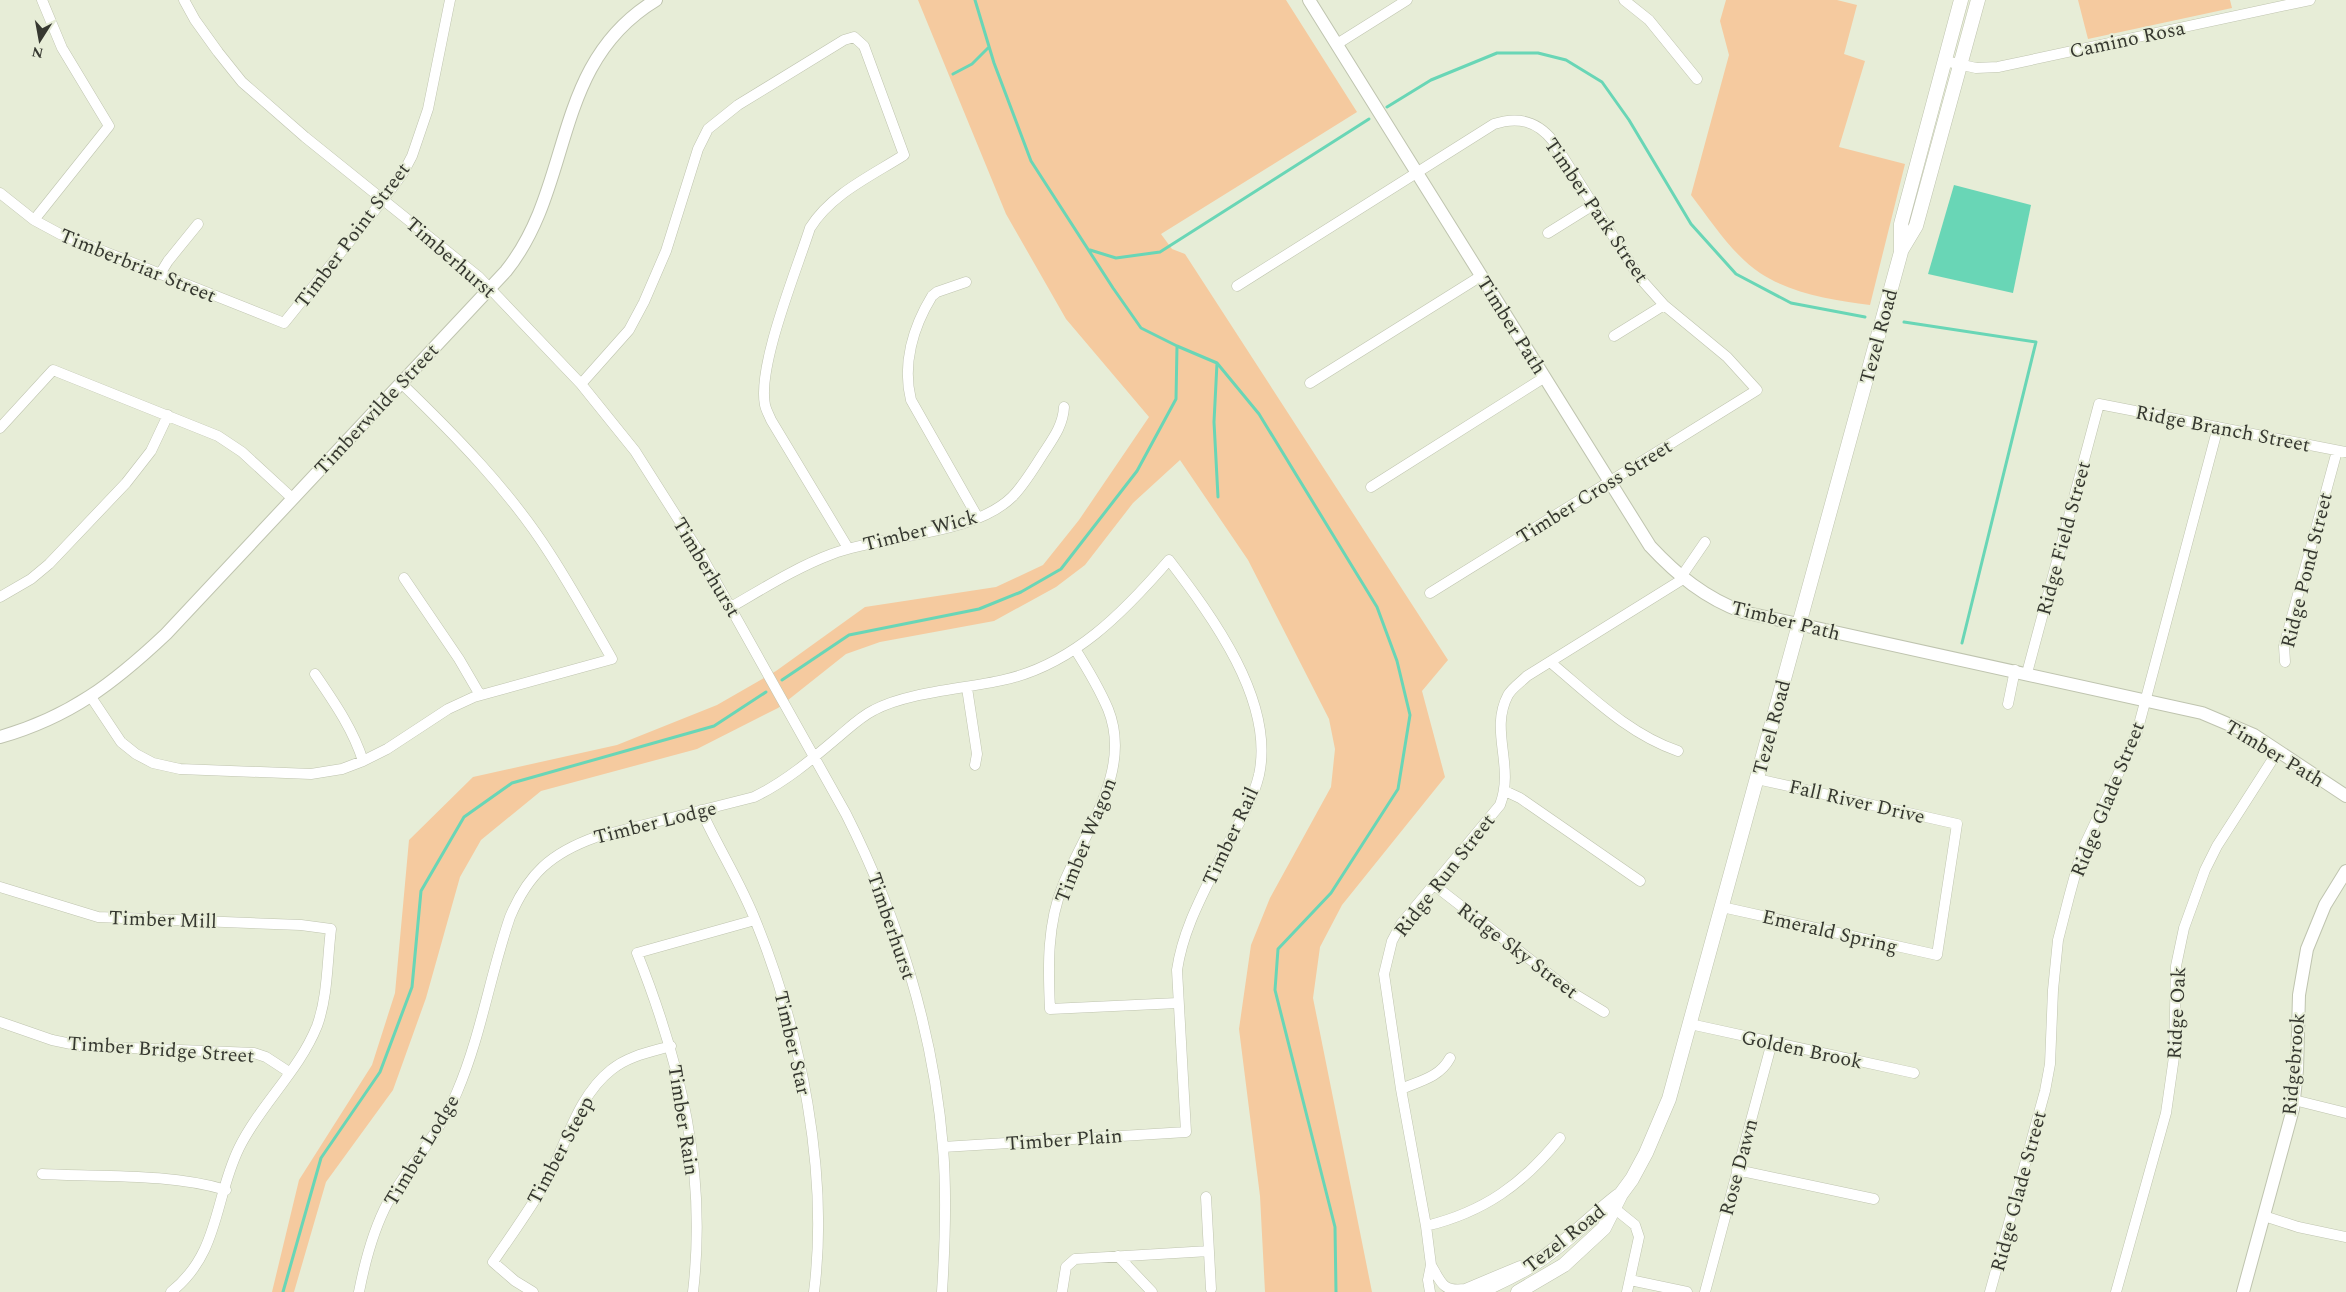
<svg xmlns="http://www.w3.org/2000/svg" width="2346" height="1292" font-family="Spectral,serif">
	<rect width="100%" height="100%" fill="#e7edd7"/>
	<!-- green -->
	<path fill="#f5ca9f" d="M918,0h368l71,112 -196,122 11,15 13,5 263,406 -26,31 23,86 -103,128 -22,42 -7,51 59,294h-107l-5,-96 -21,-167 12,-84 19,-47 61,-111 4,-38 -6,-30 -81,-159 -68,-100 -47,43 -48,62 -29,22 -62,34 -114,21 -34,12 -68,54 -81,41 -156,42 -60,49 -21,37 -34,121 -33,92 -67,92 -32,110h-22l27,-112 73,-115 23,-72 14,-153 64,-63 144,-32 100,-40 59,-34 89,-64 131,-20 47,-22 36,-45 70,-103 -83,-98 -60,-105z
		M1726,0h111l20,5 -13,49 21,7 -26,86 66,17 -35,141c-37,-5 -78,-11 -110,-32 -28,-19 -49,-52 -69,-78l38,-140 -9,-34z
		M2078,0h152l2,8 -144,31z"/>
	<!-- water -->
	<path fill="#69d6b6" d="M1954,185l77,20 -18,88 -85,-19z"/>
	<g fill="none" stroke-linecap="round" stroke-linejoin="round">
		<!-- stream -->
		<path stroke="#69d6b6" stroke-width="3" d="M975,0l19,63 37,98 82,127 28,40 36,18 40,17 42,51 118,193 20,54 13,54 -12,74 -67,104 -53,56 -3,41 60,237 1,65
			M953,74l19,-10 17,-17
			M1387,107l44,-27 66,-27h41l28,7 36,22 27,38 62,104 45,50 55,29 74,14
			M1090,250l26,8 44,-6 209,-133
			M1904,322l132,20 -74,301
			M1217,363l-3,59 4,75
			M782,680l67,-45 130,-26 42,-17 40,-23 76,-98 39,-72 1,-53
			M283,1292l38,-134 59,-86 32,-85 9,-96 43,-74 48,-34 202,-57 52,-34"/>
		<!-- minor casing -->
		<g stroke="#bfc4af" stroke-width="11">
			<path id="minor" d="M184,0l11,20 23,32 24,30 63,55 174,140 102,107 54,67 66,104 145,259c52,103 88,218 97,334 4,48 2,96 -1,144
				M1624,0l25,20 48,59
				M1337,44l70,-44
				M1945,61l31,7 22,-1 312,-67
				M0,193l34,27 26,14 224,89 99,-123 20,-27 9,-17 16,-47 22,-109
				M34,220l75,-94 -47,-78 -20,-48
				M1548,233l45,-28
				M160,274l8,-13 30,-37
				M966,282l-29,10 -5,4c-19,31 -30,68 -21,104l67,118
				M1237,286l257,-162c24,-8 43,-3 59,17l86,136 25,28 63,52 30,33 -327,203
				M1614,336l50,-31
				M1310,383l171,-107
				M581,384l48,-54 15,-28 22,-51 32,-102 10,-20 30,-24 106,-65 10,-3 10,9 40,109c-33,21 -73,39 -94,73 -13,41 -53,138 -45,177 1,5 4,10 6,15l77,128
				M0,428l53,-58 165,66 24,16 50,46
				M1371,487l174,-110
				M1681,577l24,-35
				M404,578l55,81 21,36
				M0,597l31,-18 18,-15 77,-81 25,-32 17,-36
				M731,607c33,-19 66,-40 101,-53 52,-20 140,-18 180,-57 11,-11 20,-26 29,-40 10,-16 22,-30 23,-50
				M1075,649c12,19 24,39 33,60 25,62 -23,121 -45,176 -16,39 -15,82 -13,124l128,-6
				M1550,662c40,33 78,72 128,89
				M2285,662l-1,-16 53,-195
				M2027,673l72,-269 247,48
				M315,674c19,28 38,55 48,87
				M967,688l10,66 -2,11
				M91,697l30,45 15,12 17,9 27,6 131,5 31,-5 21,-8 24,-12 61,-40 26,-12 138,-38c-20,-35 -40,-71 -62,-105 -40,-63 -95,-119 -149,-171
				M2008,704l7,-34
				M1505,791l15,7 120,83
				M701,810c17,38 40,73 55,112 45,110 73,251 58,370
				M1434,885l142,110 28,17
				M0,887l98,30 203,8 30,4c-4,32 -3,67 -14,97 -18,45 -57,79 -78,122 -25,51 -19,105 -68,144
				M1722,907l215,48 20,-131 -200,-45
				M0,1022l52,18 29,6 173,7 12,4 23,15
				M1690,1024l224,49
				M1401,1089c19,-8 39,-12 49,-31
				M2294,1100l52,13
				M1737,1170l137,29
				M42,1174c58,3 128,-1 184,16
				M1206,1197l5,92
				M1609,1204l26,21 4,12 -12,55
				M2264,1216l34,11 48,10
				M1426,1226c58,-14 97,-42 134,-88
				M1118,1256l34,36
				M1431,1265c10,17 11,27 34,24l55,-23
				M1630,1280l57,12
				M359,1292c6,-31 14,-62 29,-90 22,-38 52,-69 69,-110 24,-56 33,-117 53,-175 18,-43 41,-64 86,-80l158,-40c31,-15 57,-37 83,-59 12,-10 23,-21 37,-28 33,-18 90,-21 129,-30 70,-15 121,-68 166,-120 43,56 106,141 90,215 -7,29 -25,56 -38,82 -18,37 -38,72 -44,113l9,162 -243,15
				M533,1292l-18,-11 -22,-19c19,-28 39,-55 55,-84 19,-36 30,-82 63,-108 17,-14 39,-18 60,-24
				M693,1292c14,-120 -12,-228 -56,-339l118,-33
				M1062,1292l4,-25 9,-8 134,-8
				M1430,1292l-2,-12 3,-15 -5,-39 -25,-137 -17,-115 8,-33 9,-17 99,-119c15,-40 -11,-74 8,-110 4,-7 13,-13 19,-19l156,-97
				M1705,1292l67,-250
				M1990,1292l55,-201 5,-27 3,-74 5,-50 11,-43 12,-44 55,-117 82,-309
				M2116,1292l50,-179 8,-56 2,-91 8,-38 21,-58 12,-24 61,-95"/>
		</g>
		<!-- tertiary casing -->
		<g stroke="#bfc4af" stroke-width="14">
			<path id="tertiary" d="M1309,0l341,546c27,29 55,52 93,66l459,101 52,22 92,61
				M0,737c70,-20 114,-54 166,-103l340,-363c69,-86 44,-207 150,-271
				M2243,1292l50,-183 4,-39 2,-75 8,-46 18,-44 21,-34"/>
		</g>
		<!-- secondary casing -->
		<g stroke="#bfc4af" stroke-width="15">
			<path id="secondary" d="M1901,251l15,-25 62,-226
				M1478,1292c21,-9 42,-19 62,-32 28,-19 52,-44 78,-64
				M1518,1292l46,-27 40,-37 17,-34 11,-15 14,-26 23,-54 232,-847v-28l60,-224"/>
		</g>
		<!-- minor -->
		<use href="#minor" stroke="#fff" stroke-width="10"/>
		<!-- tertiary -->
		<use href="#tertiary" stroke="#fff" stroke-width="12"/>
		<!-- secondary -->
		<use href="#secondary" stroke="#fff" stroke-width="14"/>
	</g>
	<g text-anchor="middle" stroke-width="4" stroke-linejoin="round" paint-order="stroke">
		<!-- street labels -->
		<g font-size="20" fill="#363830" stroke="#e7edd7">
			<text transform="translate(2127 39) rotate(-12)" y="7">Camino Rosa</text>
			<text transform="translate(1597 210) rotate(56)" y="7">Timber Park Street</text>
			<text transform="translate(352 235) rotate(-53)" y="7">Timber Point Street</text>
			<text transform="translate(451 257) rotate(41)" y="7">Timberhurst</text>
			<text transform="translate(138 265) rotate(22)" y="7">Timberbriar Street</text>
			<text transform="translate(1512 325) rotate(58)" y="7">Timber Path</text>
			<text transform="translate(1878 336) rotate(-75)" y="7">Tezel Road</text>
			<text transform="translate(376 409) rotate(-47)" y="7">Timberwilde Street</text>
			<text transform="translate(2223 428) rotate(11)" y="7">Ridge Branch Street</text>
			<text transform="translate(1594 491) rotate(-32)" y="7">Timber Cross Street</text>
			<text transform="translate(920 530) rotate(-14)" y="7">Timber Wick</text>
			<text transform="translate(2063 538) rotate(-75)" y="7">Ridge Field Street</text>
			<text transform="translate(707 567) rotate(59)" y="7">Timberhurst</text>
			<text transform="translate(2306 570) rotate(-76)" y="7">Ridge Pond Street</text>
			<text transform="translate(1786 620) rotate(14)" y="7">Timber Path</text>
			<text transform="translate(1771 727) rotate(-75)" y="7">Tezel Road</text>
			<text transform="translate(2275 753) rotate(31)" y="7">Timber Path</text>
			<text transform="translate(2107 799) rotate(-68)" y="7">Ridge Glade Street</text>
			<text transform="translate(1857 801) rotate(13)" y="7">Fall River Drive</text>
			<text transform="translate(655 822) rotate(-14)" y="7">Timber Lodge</text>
			<text transform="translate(1230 836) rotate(-65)" y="7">Timber Rail</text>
			<text transform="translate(1085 840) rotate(-68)" y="7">Timber Wagon</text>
			<text transform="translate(1444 875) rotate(-52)" y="7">Ridge Run Street</text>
			<text transform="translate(163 919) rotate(2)" y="7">Timber Mill</text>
			<text transform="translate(892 926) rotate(71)" y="7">Timberhurst</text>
			<text transform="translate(1830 931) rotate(13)" y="7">Emerald Spring</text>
			<text transform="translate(1518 950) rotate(37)" y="7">Ridge Sky Street</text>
			<text transform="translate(2176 1013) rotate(-87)" y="7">Ridge Oak</text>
			<text transform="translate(793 1043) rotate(77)" y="7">Timber Star</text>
			<text transform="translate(161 1049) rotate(4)" y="7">Timber Bridge Street</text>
			<text transform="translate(1802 1049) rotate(12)" y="7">Golden Brook</text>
			<text transform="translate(2293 1064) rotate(-85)" y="7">Ridgebrook</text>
			<text transform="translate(684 1120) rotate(81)" y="7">Timber Rain</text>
			<text transform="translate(1064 1139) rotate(-4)" y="7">Timber Plain</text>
			<text transform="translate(421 1150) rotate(-59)" y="7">Timber Lodge</text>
			<text transform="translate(560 1150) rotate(-62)" y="7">Timber Steep</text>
			<text transform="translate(1738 1167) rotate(-75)" y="7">Rose Dawn</text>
			<text transform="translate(2018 1191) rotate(-75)" y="7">Ridge Glade Street</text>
			<text transform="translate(1564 1238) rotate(-38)" y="7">Tezel Road</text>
		</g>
	</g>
	<!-- north arrow -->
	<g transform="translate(40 40) rotate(191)" stroke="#e7edd7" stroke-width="4" paint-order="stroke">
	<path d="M0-4L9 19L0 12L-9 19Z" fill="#363830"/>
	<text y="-8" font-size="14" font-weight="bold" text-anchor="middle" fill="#363830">N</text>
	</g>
</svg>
